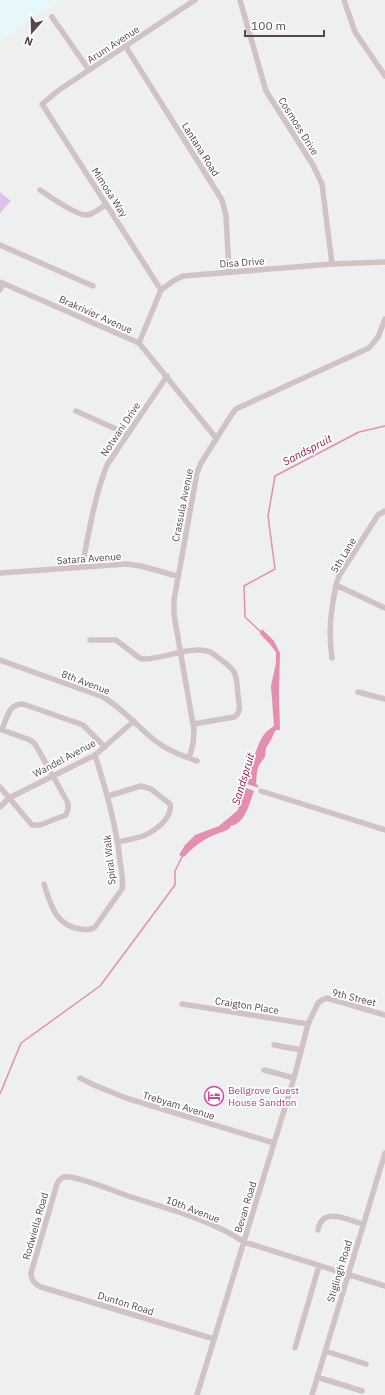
<svg xmlns="http://www.w3.org/2000/svg" width="385" height="1395" font-family="'IBM Plex Sans',sans-serif">
	<rect width="100%" height="100%" fill="#edf0ee"/>
	<!-- commercial -->
	<path fill="#e7f8fa" d="M0,0h61l-61,41z"/>
	<!-- green -->
	<path fill="#e1bfeb" d="M0,192l11,9 -11,12z"/>
	<!-- water -->
	<path fill="#e48fb1" d="M262,629l12,12 6,12 -1,40 1,37h-4l-2,3 -2,5 -6,10 -1,9 -6,8 -2,7 -1,11 3,5 -15,-5c5,-5 4,-12 5,-18 1,-4 4,-7 6,-11 5,-13 7,-21 19,-28l-3,-40 5,-23v-11l-7,-9 -9,-9z
		M244,787l10,4c-4,11 -9,34 -24,35l1,1c-6,5 -10,5 -17,8 -12,5 -22,13 -30,22l-5,-2 6,-10 10,-10 24,-9 19,-16z"/>
	<g fill="none" stroke-linecap="round" stroke-linejoin="round">
		<!-- stream -->
		<path stroke="#e48fb1" stroke-width="1.5" d="M261,632l-16,-15 -1,-31 31,-17 -7,-53 7,-40 84,-44 26,-6
			M0,1094l21,-51 79,-57 75,-101v-14l8,-16"/>
		<!-- minor -->
		<path stroke="#d1c2c4" stroke-width="5.5" d="M240,0l26,91 47,74 9,19 10,80
			M344,0l11,32 30,44
			M52,17l37,53
			M126,47l96,153 4,15 3,57
			M40,190c9,6 37,26 47,25 7,-1 14,-7 19,-11
			M0,245l93,41
			M0,282l139,61 77,95
			M0,290l3,-7
			M161,290l-119,-186 17,-14 136,-90
			M139,343l22,-53 12,-9 10,-5 149,-12 53,-2
			M76,411l51,23
			M385,511l-7,4 -39,61 -3,9 49,23
			M83,567v-5c6,-31 12,-67 24,-97l60,-89
			M0,573l127,-9 14,2 36,10
			M90,640h26l22,17 4,2c18,1 48,-13 65,-8 5,1 9,5 13,8 18,13 16,15 18,36 1,8 4,18 -4,22l-40,7
			M332,658c-4,-27 -1,-47 4,-73
			M0,660l103,37c19,11 33,28 50,42 13,11 28,16 44,22
			M358,692l27,7
			M0,729l30,11 5,4 33,59v6l-2,6 -26,10h-8l-32,-38
			M2,730c5,-12 6,-26 21,-26l60,21 22,22
			M189,758l4,-14 1,-14 -20,-115v-15l23,-127 4,-10 31,-49 4,-5 133,-61 9,-11 7,-18
			M261,791l124,39
			M108,796l33,-10 10,3 19,15c3,14 -15,27 -27,32 -8,3 -17,4 -25,6
			M0,807l9,-9 86,-43 39,-34
			M44,884c7,21 11,41 36,45 6,1 11,1 15,-2l27,-38c2,-9 -1,-19 -2,-28 -4,-37 -14,-71 -25,-106
			M182,1004l126,20
			M274,1045l27,5
			M264,1070l30,8
			M80,1078l14,7 32,13 148,45
			M318,1230c4,-24 30,-10 45,-6
			M214,1339l-173,-52c-7,-3 -10,-7 -10,-14l26,-89c3,-6 6,-8 13,-7 21,4 41,13 61,20 35,11 83,24 113,45l141,44
			M295,1348l24,-82
			M325,1351l41,13
			M317,1377l45,14
			M197,1395l97,-317 14,-54 10,-21 4,-3 5,-2 58,17
			M312,1395l73,-242"/>
	</g>
	<!-- icons -->
	<defs>
		<g id="hotel-ring" transform="scale(1)"><circle r="9.5" fill="#fff" stroke="#d1479c" stroke-width="1.5"/><path d="M-6-4.5h1.5V1H6V5H4.5V3h-9V5H-6ZM-4 0a1.8 1.8 0 1 1 3.6 0ZM.5 0V-2.5h3Q6-2.5 6 0Z" fill="#d1479c"/></g>
	</defs>
	<g fill-rule="evenodd">
		<use href="#hotel-ring" x="214" y="1096"/>
	</g>
	<g text-anchor="middle" stroke-width="3.5" stroke-linejoin="round" paint-order="stroke">
		<!-- street labels -->
		<g font-size="10" fill="#594749" stroke="#fff">
			<text transform="translate(113 44) rotate(-33)" y="4">Arum Avenue</text>
			<text transform="translate(299 126) rotate(58)" y="4">Cosmoss Drive</text>
			<text transform="translate(201 149) rotate(58)" y="4">Lantana Road</text>
			<text transform="translate(110 192) rotate(57)" y="4">Mimosa Way</text>
			<text transform="translate(242 262) rotate(-4)" y="4">Disa Drive</text>
			<text transform="translate(96 314) rotate(24)" y="4">Brakrivier Avenue</text>
			<text transform="translate(120 429) rotate(-56)" y="4">Notwani Drive</text>
			<text transform="translate(182 505) rotate(-79)" y="4">Crassula Avenue</text>
			<text transform="translate(343 555) rotate(-59)" y="4">5th Lane</text>
			<text transform="translate(89 558) rotate(-4)" y="4">Satara Avenue</text>
			<text transform="translate(86 682) rotate(21)" y="4">8th Avenue</text>
			<text transform="translate(64 758) rotate(-28)" y="4">Wandel Avenue</text>
			<text transform="translate(109 860) rotate(-96)" y="4">Spiral Walk</text>
			<text transform="translate(354 997) rotate(14)" y="4">9th Street</text>
			<text transform="translate(247 1005) rotate(9)" y="4">Craigton Place</text>
			<text transform="translate(179 1105) rotate(17)" y="4">Trebyam Avenue</text>
			<text transform="translate(245 1207) rotate(-73)" y="4">Bevan Road</text>
			<text transform="translate(193 1209) rotate(21)" y="4">10th Avenue</text>
			<text transform="translate(35 1226) rotate(-74)" y="4">Rodwiella Road</text>
			<text transform="translate(339 1271) rotate(-73)" y="4">Stiglingh Road</text>
			<text transform="translate(126 1303) rotate(17)" y="4">Dunton Road</text>
		</g>
		<!-- hotel labels -->
		<g font-size="10" fill="#b23c85" stroke="#fff" text-anchor="start">
			<text x="228" y="1094">Bellgrove Guest<tspan x="228" dy="12">House Sandton</tspan></text>
		</g>
		<!-- water labels -->
		<g font-size="11" font-style="italic" fill="#9c184b" stroke="#fff">
			<text transform="translate(307 450) rotate(-28)" y="4">Sandspruit</text>
			<text transform="translate(243 779) rotate(-73)" y="4">Sandspruit</text>
		</g>
	</g>
	<!-- north arrow -->
	<g transform="translate(32 32) rotate(200)" stroke="#ffffff" stroke-width="3" paint-order="stroke">
	<path d="M0-3L7 15L0 10L-7 15Z" fill="#594749"/>
	<text y="-6" font-size="11" font-weight="bold" text-anchor="middle" fill="#594749">N</text>
	</g>
	<!-- scale -->
	<path d="M245 30v6h79v-6" fill="none" stroke="#594749" stroke-width="2"/>
	<text x="251" y="30" font-size="12" fill="#594749" stroke="#ffffff" stroke-width="3" paint-order="stroke">100 m</text>
</svg>
